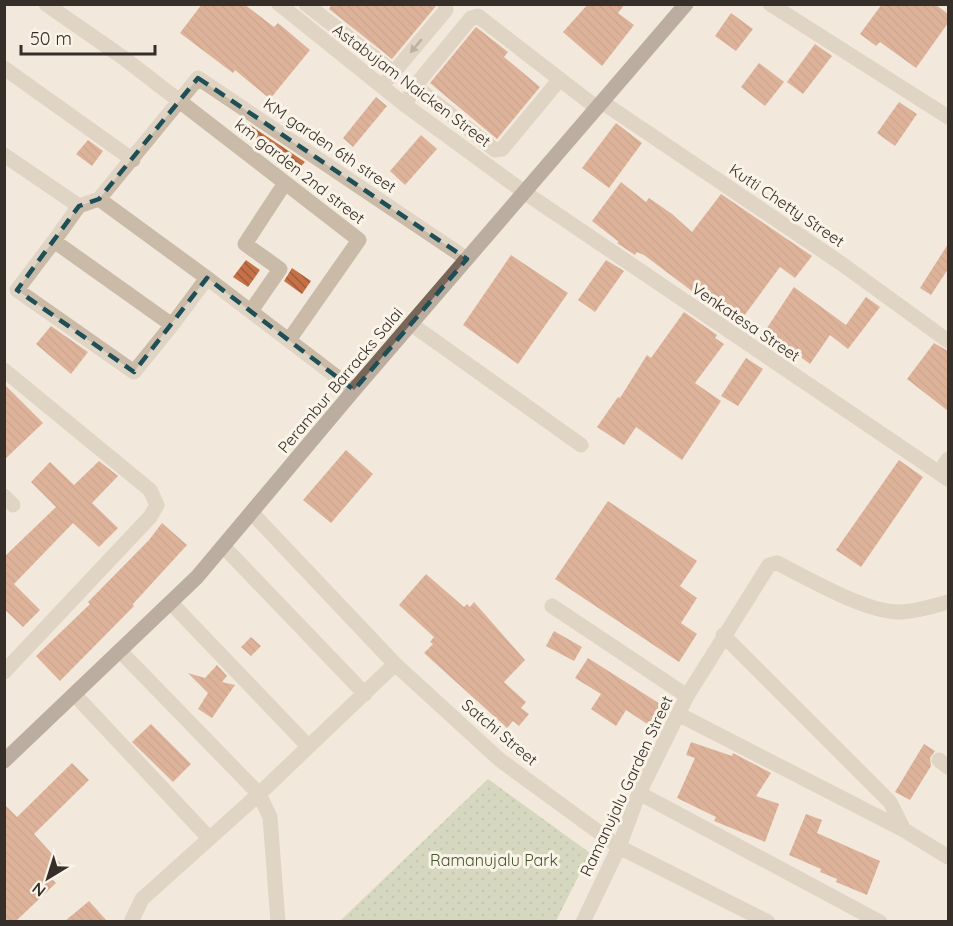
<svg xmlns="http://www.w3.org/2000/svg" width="953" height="926" font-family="Quicksand,sans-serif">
	<defs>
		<pattern id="park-dots" width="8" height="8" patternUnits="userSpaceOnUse" patternTransform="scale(1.5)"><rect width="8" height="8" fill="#b1c19c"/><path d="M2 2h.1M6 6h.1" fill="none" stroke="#919d7f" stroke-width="1.8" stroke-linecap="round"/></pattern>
		<pattern id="building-back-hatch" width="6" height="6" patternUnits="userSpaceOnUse" patternTransform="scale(1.5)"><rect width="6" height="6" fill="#c57047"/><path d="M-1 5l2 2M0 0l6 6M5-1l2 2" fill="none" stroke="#a15c3b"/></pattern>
	</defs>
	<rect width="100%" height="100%" fill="#f2e9dc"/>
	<!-- park -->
	<path fill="url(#park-dots)" d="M488,779l102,74 -34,68h-216z"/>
	<!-- building -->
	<path fill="url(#building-back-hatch)" d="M202,4h42l30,23 4,-4 32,27 -40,49 -35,-29 -2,3 -53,-40z
		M332,4h103l1,2 -44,53 -63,-50z
		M588,4h37l-7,9 16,12 -32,41 -39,-34z
		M882,4h53l13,10v9l-32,45 -36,-26 -4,4 -16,-12z
		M731,13l22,16 -17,22 -21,-15z
		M476,27l32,25 -4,5 36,30 -43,52 -67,-56z
		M815,44l17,12 -29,38 -16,-12z
		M759,63l25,19 -19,24 -24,-19z
		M376,97l11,9 -34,41 -10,-9z
		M899,102l18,12 -22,32 -18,-13z
		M616,123l26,20 -33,45 -27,-20z
		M250,125l55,37 -6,6 -12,-10 -3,4 -38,-32z
		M421,135l16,14 -32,36 -15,-14z
		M88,140l15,11 -11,15 -16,-12z
		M621,182l25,20 3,-4 23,16 20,18 29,-38 91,62 -17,22 -15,-11 -36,49 -8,-6 -7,9 -85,-64 -7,-3 -2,3 -18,-12 2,-1 -27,-21z
		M948,244v25l-17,26 -11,-7z
		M511,255l57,38 -50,71 -55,-39z
		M246,260l14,10 -12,17 -15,-10z
		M606,260l18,11 -29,41 -17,-12z
		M292,268l19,13 -9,13 -18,-13z
		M794,287l52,38 20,-28 14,10 -32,42 -18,-14 -20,29 -45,-33z
		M684,312l33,23 -2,3 9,6 -29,39 26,18 -39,59 -46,-33 -12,18 -27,-18 21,-30 2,1 27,-43 4,3z
		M51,326l37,26 -17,22 -35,-30z
		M934,343l14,8v60l-41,-32z
		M746,358l17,11 -25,37 -17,-10z
		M4,384l39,39 -39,37z
		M346,450l27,24 -42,49 -28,-23z
		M899,460l24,17 -62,90 -25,-17z
		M99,461l19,15 -26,27 26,25 -19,19 -26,-24 -59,61 26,26 -17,17 -19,-18v-52l52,-50 -25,-25 19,-20 24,23z
		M608,501l89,60 -17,25 17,12 -16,25 16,11 -18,28 -124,-83z
		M162,523l25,22 -54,59 1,2 -74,75 -24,-25 54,-52 -2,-2 61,-62z
		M426,574l38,33 3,-3 3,3 4,-5 51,58 -21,22 22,20 -5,6 8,6 -10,12 -6,-5 -6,7 -83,-75 9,-9 -3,-2 4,-5 -35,-32z
		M554,631l28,16 -8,14 -28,-15z
		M251,637l10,9 -10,10 -10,-9z
		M588,658l80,51 -13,20 -29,-19 -10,16 -25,-17 10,-15 -26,-16z
		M217,665l10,11 -5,6 13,3 -23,33 -14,-9 10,-16 -20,-20 17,5z
		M151,724l40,40 -18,18 -41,-40z
		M691,742l41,14 1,-3 38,20 -15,23 23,8 -14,38 -51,-21 2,-4 -39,-19 18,-40 -9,-3z
		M924,744l11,7 -5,7 1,8 -21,34 -15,-8z
		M72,763l17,17 -55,54 29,32 -12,12 5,5 -40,38h-12v-117l13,13z
		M806,814l16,6 -5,13 63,28 -13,34 -31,-13 1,-3 -17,-7 1,-3 -32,-14z
		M89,901l18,20h-42z"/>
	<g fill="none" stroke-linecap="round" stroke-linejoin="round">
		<!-- minor -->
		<path stroke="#cabaa8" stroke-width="15" d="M46,4l79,55 234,181 -70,100
			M279,4l126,101 119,87 424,287
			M306,4l87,68
			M770,4l178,113
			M4,68l129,92
			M388,79l58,-69 -1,-6
			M415,86l80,64 7,-1 58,-70
			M602,102l240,162 106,77
			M405,105l10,-19 56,-68 7,-2 119,92
			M4,155l75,51
			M99,199l108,79 147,112
			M79,206l20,-7 99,-121 269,181
			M79,206l-25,35 118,84 35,-47
			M54,241l-37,49 117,82 38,-47
			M251,311l29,-42 -35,-25 40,-61
			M411,324l170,121
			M4,370l146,120 7,15 -7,12 -146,155
			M939,473l9,-14
			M4,496l9,9
			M252,513l143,151 105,96 119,87 149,75
			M224,547l141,147
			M172,604l136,142
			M552,606l135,90
			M723,635l167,167 14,28
			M121,652l138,142 11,23 8,105
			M75,695l134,143
			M680,715l224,115 44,27
			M939,760l9,7
			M639,793l241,129
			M131,922l11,-23 117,-105 136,-130
			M583,922l36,-75 20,-54 48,-97 82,-131 8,-2c31,15 88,49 121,49 17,0 35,-6 50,-10"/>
		<!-- major -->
		<path stroke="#786659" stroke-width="15" d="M4,761l193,-184 157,-187 332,-386"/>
	</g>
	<!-- one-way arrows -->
	<defs><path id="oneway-solid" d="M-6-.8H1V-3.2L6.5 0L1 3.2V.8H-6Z" transform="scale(1.5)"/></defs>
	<use fill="#796d62" href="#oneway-solid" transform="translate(416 46) rotate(130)"/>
	<!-- marked area -->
	<path d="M0 0H953V926H0ZM198,78l269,181 -113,131 -147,-112 -73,94 -117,-82 62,-84 20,-7z" fill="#f2e9dc" fill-opacity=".55" fill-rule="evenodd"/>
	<path fill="none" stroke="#1e4f57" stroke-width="4.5" stroke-dasharray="12 8" stroke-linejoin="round" d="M198,78l269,181 -113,131 -147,-112 -73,94 -117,-82 62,-84 20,-7z"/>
	<g text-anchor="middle" stroke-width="6" stroke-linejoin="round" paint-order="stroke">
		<!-- street labels -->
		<g font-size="16" fill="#362e28" stroke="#f9f3e8">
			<text transform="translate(412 85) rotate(37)" y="6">Astabujam Naicken Street</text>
			<text transform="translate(330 145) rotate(34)" y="6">KM garden 6th street</text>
			<text transform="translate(300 171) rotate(38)" y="6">km garden 2nd street</text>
			<text transform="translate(787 205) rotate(34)" y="6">Kutti Chetty Street</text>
			<text transform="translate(746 322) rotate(34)" y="6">Venkatesa Street</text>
			<text transform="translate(340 380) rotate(-50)" y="6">Perambur Barracks Salai</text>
			<text transform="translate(500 732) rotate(40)" y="6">Satchi Street</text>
			<text transform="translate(626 786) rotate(-65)" y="6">Ramanujalu Garden Street</text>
		</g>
		<!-- park labels -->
		<g font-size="16" fill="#42542c" stroke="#f9f3e8">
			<text x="494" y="866">Ramanujalu Park</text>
		</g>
	</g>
	<!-- border -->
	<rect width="953" height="926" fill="none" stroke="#362e28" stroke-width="12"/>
	<!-- north arrow -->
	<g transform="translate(48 878) rotate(218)" stroke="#f9f3e8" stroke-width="4.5" paint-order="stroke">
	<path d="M0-4.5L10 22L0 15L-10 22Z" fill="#362e28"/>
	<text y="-9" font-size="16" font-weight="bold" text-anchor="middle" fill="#362e28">N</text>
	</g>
	<!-- scale -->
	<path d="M21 45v9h134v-9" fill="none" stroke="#362e28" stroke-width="3"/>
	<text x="30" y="45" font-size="18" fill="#362e28" stroke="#f9f3e8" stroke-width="4.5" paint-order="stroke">50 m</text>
</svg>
